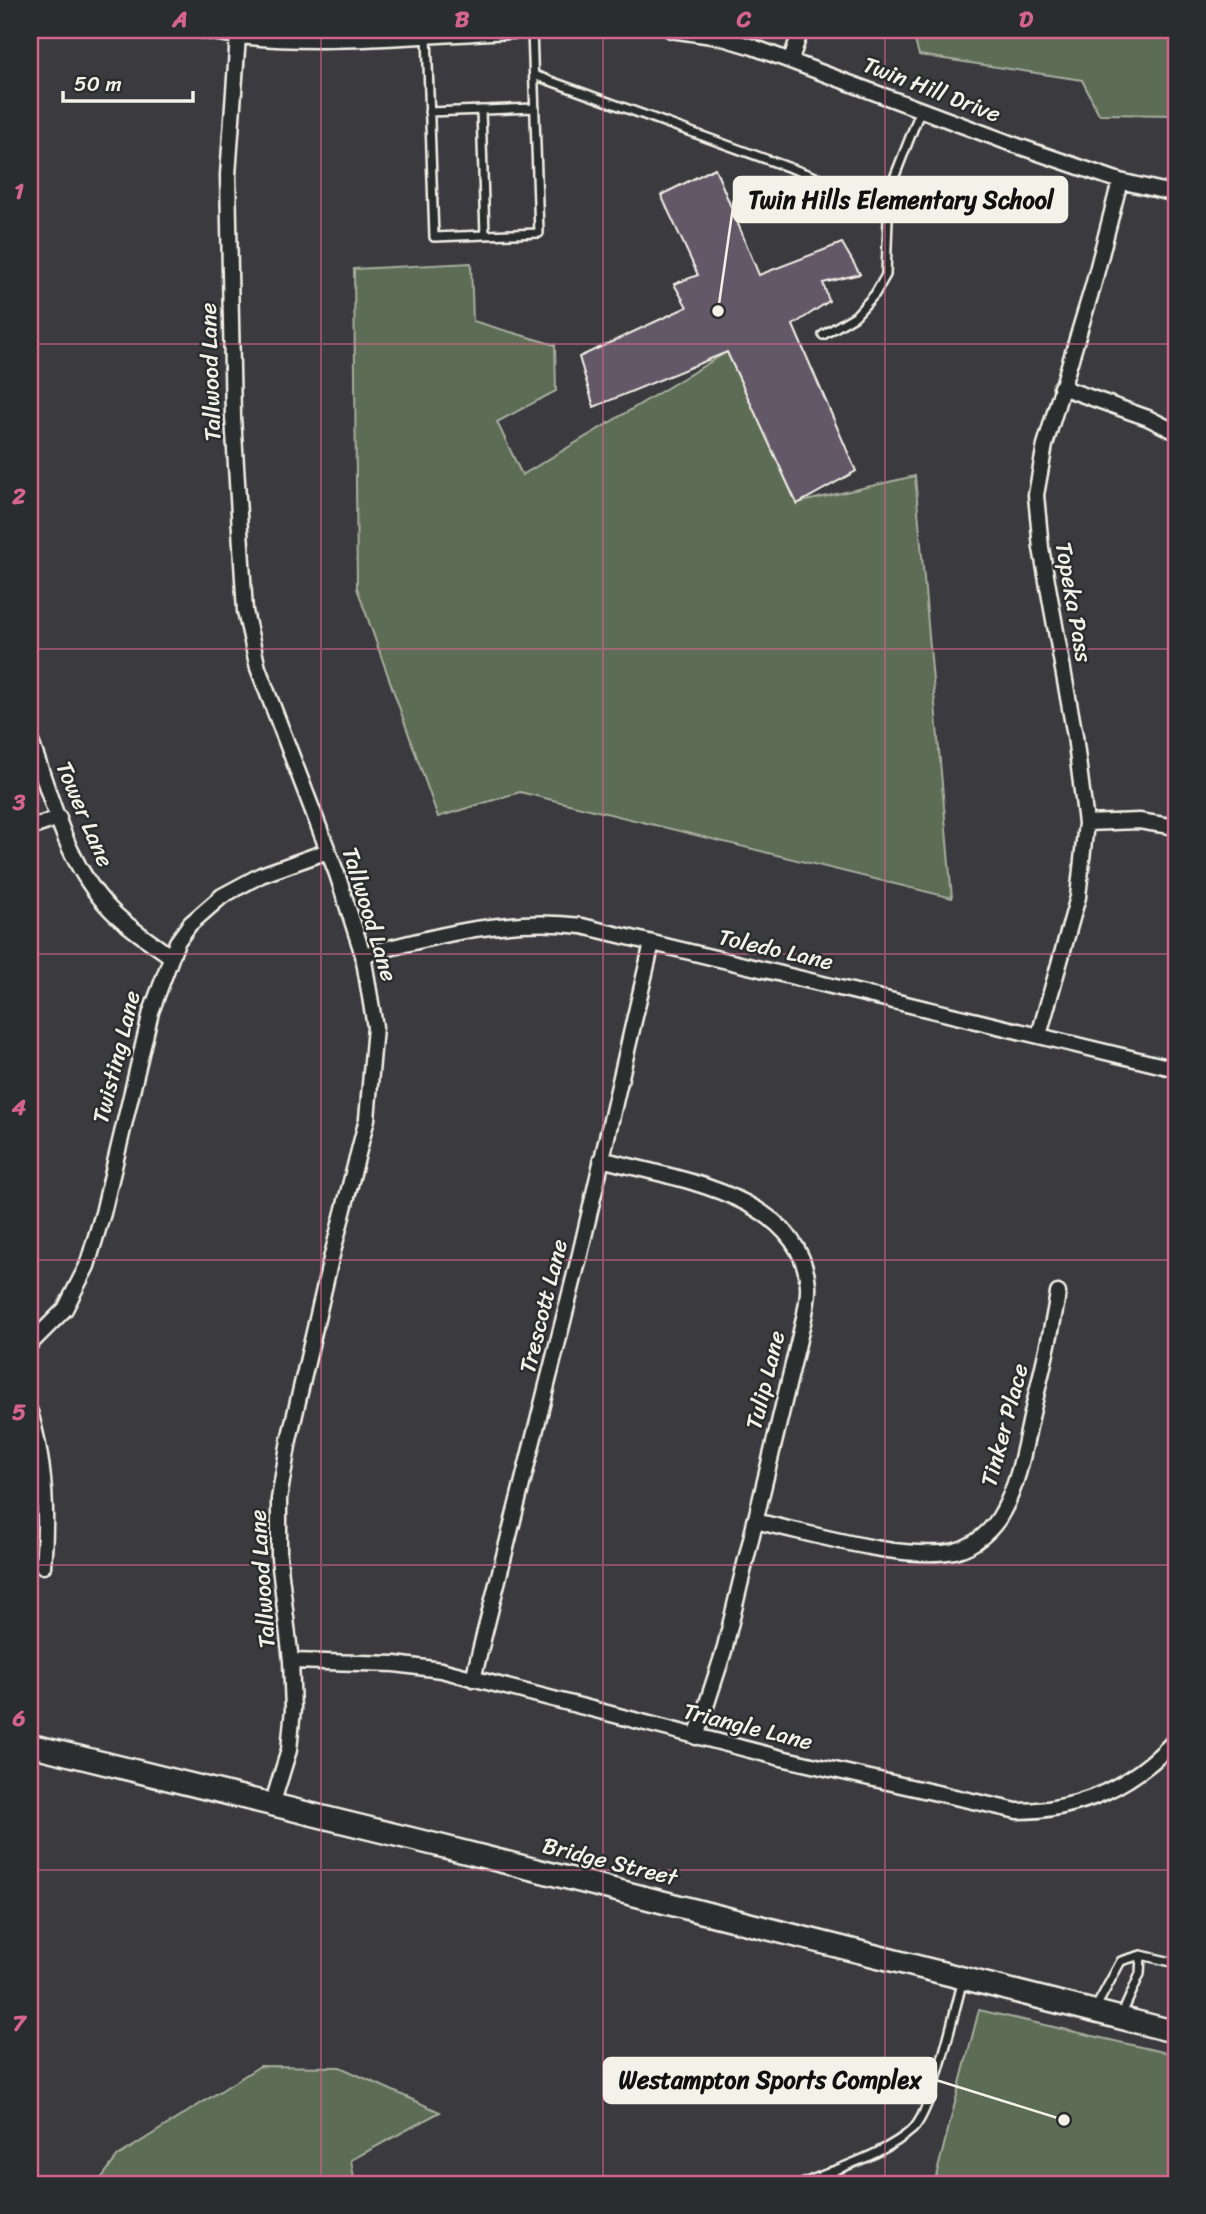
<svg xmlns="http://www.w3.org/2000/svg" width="1206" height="2214" font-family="Sriracha,sans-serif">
	<rect width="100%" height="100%" fill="#3b3a3f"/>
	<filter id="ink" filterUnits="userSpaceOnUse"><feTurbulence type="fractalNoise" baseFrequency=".0143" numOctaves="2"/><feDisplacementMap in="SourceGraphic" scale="14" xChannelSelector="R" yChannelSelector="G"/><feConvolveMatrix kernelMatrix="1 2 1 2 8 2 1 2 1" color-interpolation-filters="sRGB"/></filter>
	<g filter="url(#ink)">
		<!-- green -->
		<path fill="#5b6c55" stroke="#a8ae9e" stroke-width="2" d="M912,30h264v85l-77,-1 -17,-34 -163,-25z
			M471,263l2,58 82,24 1,46 -59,31 25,53 205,-123 70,151 118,-27 37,422 -432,-106 -82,25 -81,-229 -3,-319z
			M979,2010l197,45v129h-242z
			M260,2066l80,1 100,45 -89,48 4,24h-258l21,-28z"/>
		<!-- building -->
		<path fill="#635868" stroke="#f4f1e8" stroke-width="2" d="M715,168l44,107 83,-32 18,31 -37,9 6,18 -36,24 63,146 -59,33 -70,-152 -133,55 -15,-50 108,-50 -13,-23 24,-9 -37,-80z"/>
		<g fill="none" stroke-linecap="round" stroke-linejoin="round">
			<!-- service casing -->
			<g stroke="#f4f1e8" stroke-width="12">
				<path id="service" d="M427,35l7,202 51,-2
					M534,75l353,128
					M481,110l4,125 54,-2 -7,-203
					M429,112l106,-4
					M823,335l32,-19 20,-22 11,-19 3,-84 32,-82
					M1141,1955l35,8
					M1095,2009l26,-48 20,-6 -1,19 -18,40
					M832,2171l4,13
					M802,2184c35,-16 82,-29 111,-55 20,-19 41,-118 50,-149"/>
			</g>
			<!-- minor casing -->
			<g stroke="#f4f1e8" stroke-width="19">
				<path id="minor" d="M201,30c103,21 229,3 334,0
					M671,30l48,7 34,10 262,98 105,36 56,13
					M238,36l-10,139 5,242 12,194 13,57 79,206 26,81 12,72 -8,92 -37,144 -41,177 -10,59v59l12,103 2,48 -4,41 -17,55
					M791,59l10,-29
					M1061,387l87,31 28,14
					M30,739c22,58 35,124 80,170 17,18 40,32 60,47
					M1086,823l53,-2 37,6
					M30,828l29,-10
					M363,955c72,-19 145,-39 219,-29l594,143
					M1039,1035l39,-138 8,-74 -11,-87 -34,-188 -5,-53 9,-50 48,-159 27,-105
					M601,1159c69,19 200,34 207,126 1,13 -3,29 -6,42l-78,324 -28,86
					M30,1344l35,-35 22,-43 16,-53 48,-201 26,-70 13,-18 32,-28 39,-21 67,-24
					M30,1412c15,51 18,101 13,154
					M754,1521c54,11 148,41 201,30 20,-5 39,-22 48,-40 17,-31 22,-68 30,-102 9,-39 19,-77 25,-116
					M291,1661l104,3 46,6 340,88 236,53c63,0 117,-26 159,-72
					M473,1679l107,-425 72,-311"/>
			</g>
			<!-- secondary casing -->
			<g stroke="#f4f1e8" stroke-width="26">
				<path id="secondary" d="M30,1745l407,100 739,187"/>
			</g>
			<!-- service -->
			<use href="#service" stroke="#2a2d2e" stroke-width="7"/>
			<!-- minor -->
			<use href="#minor" stroke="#2a2d2e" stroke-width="14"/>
			<!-- secondary -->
			<use href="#secondary" stroke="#2a2d2e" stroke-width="21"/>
		</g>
	</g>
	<!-- grid -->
	<path fill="none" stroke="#d4648c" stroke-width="2" stroke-opacity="0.55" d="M321,30v2154M603,30v2154M885,30v2154M30,344h1146M30,649h1146M30,954h1146M30,1260h1146M30,1565h1146M30,1870h1146"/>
	<g text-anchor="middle" stroke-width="5" stroke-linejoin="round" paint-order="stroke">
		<!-- street labels -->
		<g font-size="23" fill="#f4f1e8" stroke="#2a2d2e">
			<text transform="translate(932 89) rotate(21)" y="8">Twin Hill Drive</text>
			<text transform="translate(210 372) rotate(-92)" y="8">Tallwood Lane</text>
			<text transform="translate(1074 602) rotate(80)" y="8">Topeka Pass</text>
			<text transform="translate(85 814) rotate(67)" y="8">Tower Lane</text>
			<text transform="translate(370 914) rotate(73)" y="8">Tallwood Lane</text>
			<text transform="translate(776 949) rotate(13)" y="8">Toledo Lane</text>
			<text transform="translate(116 1057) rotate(-76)" y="8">Twisting Lane</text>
			<text transform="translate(543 1306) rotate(-76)" y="8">Trescott Lane</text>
			<text transform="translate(765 1380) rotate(-76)" y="8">Tulip Lane</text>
			<text transform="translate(1004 1425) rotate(-75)" y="8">Tinker Place</text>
			<text transform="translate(262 1579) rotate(-94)" y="8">Tallwood Lane</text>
			<text transform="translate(748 1726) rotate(14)" y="8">Triangle Lane</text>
			<text transform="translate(610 1861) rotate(14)" y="8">Bridge Street</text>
		</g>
	</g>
	<!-- callouts -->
	<path fill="none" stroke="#f4f1e8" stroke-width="2.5" d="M718 311L734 200M1064 2120L936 2080"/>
	<g fill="#f4f1e8" stroke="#2a2d2e" stroke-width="2.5">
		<circle cx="718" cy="311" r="7"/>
		<circle cx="1064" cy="2120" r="7"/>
	</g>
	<g fill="#f4f1e8" stroke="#f4f1e8" stroke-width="2.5">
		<rect x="734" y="177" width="333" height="45" rx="7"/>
		<rect x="604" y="2058" width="332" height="45" rx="7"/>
	</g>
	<g font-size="24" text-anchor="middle" font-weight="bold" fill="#111">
		<text x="901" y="208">Twin Hills Elementary School</text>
		<text x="770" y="2088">Westampton Sports Complex</text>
	</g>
	<!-- margin -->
	<rect width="1206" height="2214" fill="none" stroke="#2a2d2e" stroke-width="77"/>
	<!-- scale -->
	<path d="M63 91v10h130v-10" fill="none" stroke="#f4f1e8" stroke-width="3.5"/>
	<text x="74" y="91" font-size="21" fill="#f4f1e8" stroke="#2a2d2e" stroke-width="5" paint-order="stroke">50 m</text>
	<rect x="38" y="38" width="1130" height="2138" fill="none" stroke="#d4648c" stroke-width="2.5"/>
	<g font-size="23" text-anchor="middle" font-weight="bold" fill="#d4648c">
		<text x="180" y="27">A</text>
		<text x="462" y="27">B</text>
		<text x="744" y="27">C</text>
		<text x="1026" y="27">D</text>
		<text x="19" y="199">1</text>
		<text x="19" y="504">2</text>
		<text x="19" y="810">3</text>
		<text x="19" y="1115">4</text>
		<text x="19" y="1420">5</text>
		<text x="19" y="1726">6</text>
		<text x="19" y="2031">7</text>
	</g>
</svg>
